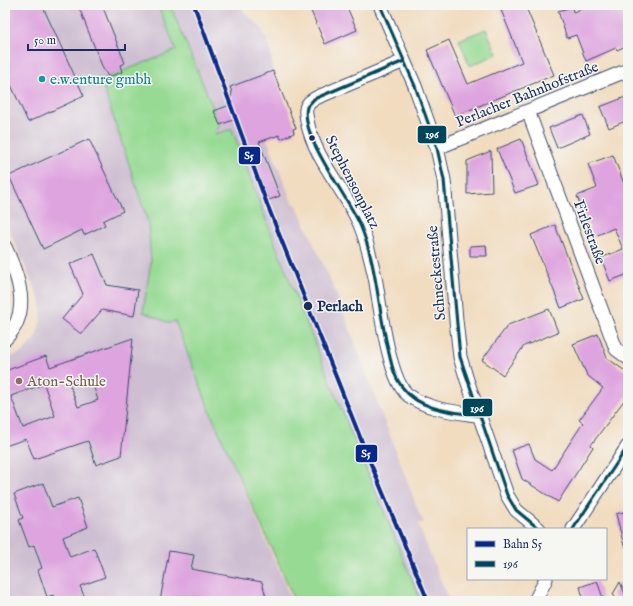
<svg xmlns="http://www.w3.org/2000/svg" width="633" height="606" font-family="'IM FELL English',serif">
	<rect width="100%" height="100%" fill="#f6f6f2"/>
	<filter id="ink" filterUnits="userSpaceOnUse"><feTurbulence type="fractalNoise" baseFrequency=".025" numOctaves="2"/><feDisplacementMap in="SourceGraphic" scale="8" xChannelSelector="R" yChannelSelector="G"/><feConvolveMatrix kernelMatrix="1 2 1 2 8 2 1 2 1" color-interpolation-filters="sRGB"/></filter>
	<filter id="wash" filterUnits="userSpaceOnUse"><feTurbulence type="fractalNoise" baseFrequency=".012" numOctaves="4" result="noise"/><feDisplacementMap in="SourceGraphic" scale="16" xChannelSelector="R" yChannelSelector="G"/><feGaussianBlur stdDeviation="0.9" result="paint"/><feColorMatrix in="noise" values="0 0 0 0 0 0 0 0 0 0 0 0 0 0 0 0 0 1.4 0 .05"/><feComposite in="paint" operator="in"/></filter>
	<g filter="url(#wash)">
		<rect width="100%" height="100%" fill="#f1dcbf"/>
		<!-- industrial -->
		<path fill="#cebed1" d="M5,5h153l18,45 -75,30 47,142 3,39 -8,51 32,9 39,100 78,180h-287v-242l18,-7 13,-15 5,-17v-18l-36,-81z
			M170,5h67l24,23 9,18 3,25 -18,7 2,36 34,86 6,6 39,87 84,222 4,7 -6,2 31,77h-28l-68,-163 -101,-254 -20,-55 -17,6 5,-10z"/>
		<!-- green -->
		<path fill="#96da93" stroke="#588478" d="M158,5h12l50,120 -5,9 17,-5c58,159 124,316 189,472h-127l-9,-23 -71,-157 -39,-100 -6,2 -26,-11 8,-51 -3,-39 -47,-142 75,-30z
			M486,29l11,25 -27,12 -11,-26z"/>
		<g id="blocks">
			<!-- building -->
			<path fill="#dea4df" fill-rule="evenodd" d="M5,5h37l42,91 -56,26 -23,-50z
				M78,5h24l23,58 -5,2 2,7 -14,5 -3,-6h-1z
				M325,5h21l11,25 -32,14 -14,-33z
				M499,5h26l29,70 -99,41 -28,-66 22,-10 19,44 54,-22z
				M592,5h36v40l-11,5 -1,-2 -30,13 -10,-26 -9,3 -9,-27 14,-4 1,5z
				M273,71l23,57 -3,1 1,4 -13,6 -2,-4 -20,7 21,54 -11,4 -31,-82 -18,7 -6,-14 16,-6 2,-13 -2,-5z
				M628,96v24l-19,8 -9,-21z
				M583,115l7,19 -33,14 -8,-20z
				M89,139l34,72 -20,10 2,4 -21,10 -2,-5 -39,19 -34,-73z
				M521,139l18,46 -24,8 -18,-44z
				M491,151l1,41 -25,2v-33z
				M613,155l15,39v80l-18,7 -9,-23 22,-9 -9,-21 -21,9 -16,-41 20,-8 -9,-24z
				M555,225l29,74 -23,9 -30,-73z
				M486,245l1,11h-17v-10z
				M94,254l13,31 31,5 -4,26 -32,-6 -21,24 -19,-15 21,-25 -13,-30z
				M549,309l9,23 -34,14 -21,29 -21,-15 26,-35z
				M598,334l9,24 21,15v22l-37,50 2,2 -35,55 -36,-23 -10,-29 17,-6 6,15 17,11 31,-47 -4,-3 24,-32 -16,-13 -14,-31z
				M133,338l-12,118 -25,9 -8,-24 -54,18 -8,-20 -21,7v-75l41,-15 4,11zM91,379l7,21 -20,7 -8,-21zM44,384l11,32 -32,12 -12,-32z
				M43,483l9,24 26,-9 10,29 -25,10 7,20 24,-9 11,29 -25,9 6,15h-31l-2,-6 -6,2 -9,-27 4,-2 -8,-23 -5,2 -10,-27 4,-2 -9,-24z
				M628,511v35h-4l-8,-32z
				M169,551l25,4 -3,14 71,13 5,19h-107z
				M597,581l7,20h-20l-4,-14z
				M620,582l8,19h-11l-4,-7z"/>
		</g>
	</g>
	<g filter="url(#ink)">
		<use href="#blocks" fill-opacity="0" stroke="#3b496d" stroke-width="1"/>
		<g fill="none" stroke-linecap="round" stroke-linejoin="round">
			<!-- minor casing -->
			<g stroke="#3b496d" stroke-width="15">
				<path id="minor" d="M380,5l35,81 22,62 7,32 12,140 4,37 7,23 40,115 9,15 23,19
					M404,61l-86,36c-6,3 -11,6 -12,12 -1,4 1,9 1,12 8,40 39,69 54,106 6,15 10,33 14,50 5,26 13,103 33,118 20,15 49,17 73,21
					M528,111l88,238 12,9
					M437,148l191,-78
					M5,247c14,30 27,66 0,92
					M573,529l55,-83
					M535,601l11,-22"/>
			</g>
			<!-- minor -->
			<use href="#minor" stroke="#fff" stroke-width="13"/>
			<!-- bus-1 casing -->
			<g stroke="#f6f6f2" stroke-width="6">
				<path id="bus-1" d="M380,5l35,81 22,62 7,32 16,177 47,138 9,15 23,19
					M404,61l-90,38 -7,8c-8,30 42,90 54,120 16,39 17,82 27,122 3,13 6,29 15,39 17,23 52,24 78,28
					M573,529l55,-83"/>
			</g>
			<!-- bus-1 -->
			<use href="#bus-1" stroke="#00465a" stroke-width="3"/>
			<!-- rail-1 casing -->
			<g stroke="#f6f6f2" stroke-width="7">
				<path id="rail-1" d="M194,5l73,199 101,253 60,144"/>
			</g>
			<!-- rail-1 -->
			<use href="#rail-1" stroke="#08298a" stroke-width="4"/>
		</g>
	</g>
	<!-- markers -->
	<circle fill="#0f9aa8" stroke="#f6f6f2" stroke-width="1.5" cx="42" cy="79" r="4"/>
	<g fill="#1b2f5e" stroke="#f6f6f2" stroke-width="1.5">
		<circle cx="312" cy="138" r="3.5"/>
		<circle cx="308" cy="306" r="5"/>
	</g>
	<circle fill="#8d6e63" stroke="#f6f6f2" stroke-width="1.5" cx="19" cy="381" r="4"/>
	<g text-anchor="middle" stroke-width="3" stroke-linejoin="round" paint-order="stroke">
		<!-- culture labels -->
		<g font-size="15" fill="#0d838f" stroke="#f6f6f2" text-anchor="start">
			<text x="50" y="84">e.w.enture gmbh</text>
		</g>
		<!-- street labels -->
		<g font-size="15" fill="#1b2f5e" stroke="#f6f6f2">
			<text transform="translate(527 94) rotate(-22)" y="5">Perlacher Bahnhofstraße</text>
			<text transform="translate(353 182) rotate(63)" y="5">Stephensonplatz</text>
			<text transform="translate(590 232) rotate(70)" y="5">Firlestraße</text>
			<text transform="translate(436 273) rotate(-95)" y="5">Schneckestraße</text>
		</g>
		<!-- stop labels -->
		<g font-size="15" font-weight="bold" fill="#1b2f5e" stroke="#f6f6f2" text-anchor="start">
			<text x="317" y="311">Perlach</text>
		</g>
		<!-- education labels -->
		<g font-size="15" fill="#785e54" stroke="#f6f6f2" text-anchor="start">
			<text x="27" y="386">Aton-Schule</text>
		</g>
	</g>
	<g stroke="#f6f6f2" stroke-width="1.5">
		<rect x="417" y="125" width="30" height="19" rx="4" fill="#00465a"/>
		<rect x="238" y="146" width="23" height="19" rx="4" fill="#08298a"/>
		<rect x="462" y="398" width="31" height="19" rx="4" fill="#00465a"/>
		<rect x="355" y="444" width="23" height="19" rx="4" fill="#08298a"/>
	</g>
	<g font-size="11" text-anchor="middle" font-weight="bold" fill="#fff">
		<text x="432" y="138">196</text>
		<text x="249" y="159">S5</text>
		<text x="477" y="412">196</text>
		<text x="366" y="457">S5</text>
	</g>
	<!-- margin -->
	<rect width="633" height="606" fill="none" stroke="#f6f6f2" stroke-width="20"/>
	<!-- legend -->
	<rect x="467" y="528" width="140" height="52" fill="#f6f6f2" stroke="#9ea6b7"/>
	<rect x="475" y="541" width="20" height="6" fill="#08298a" stroke="#9ea6b7"/>
	<text x="503" y="548" font-size="12" fill="#1b2f5e">Bahn S5</text>
	<rect x="475" y="561" width="20" height="6" fill="#00465a" stroke="#9ea6b7"/>
	<text x="503" y="568" font-size="12" fill="#1b2f5e">196</text>
	<!-- scale -->
	<path d="M28 44v6h97v-6" fill="none" stroke="#1b2f5e" stroke-width="2"/>
	<text x="34" y="44" font-size="12" fill="#1b2f5e" stroke="#f6f6f2" stroke-width="3" paint-order="stroke">50 m</text>
</svg>
